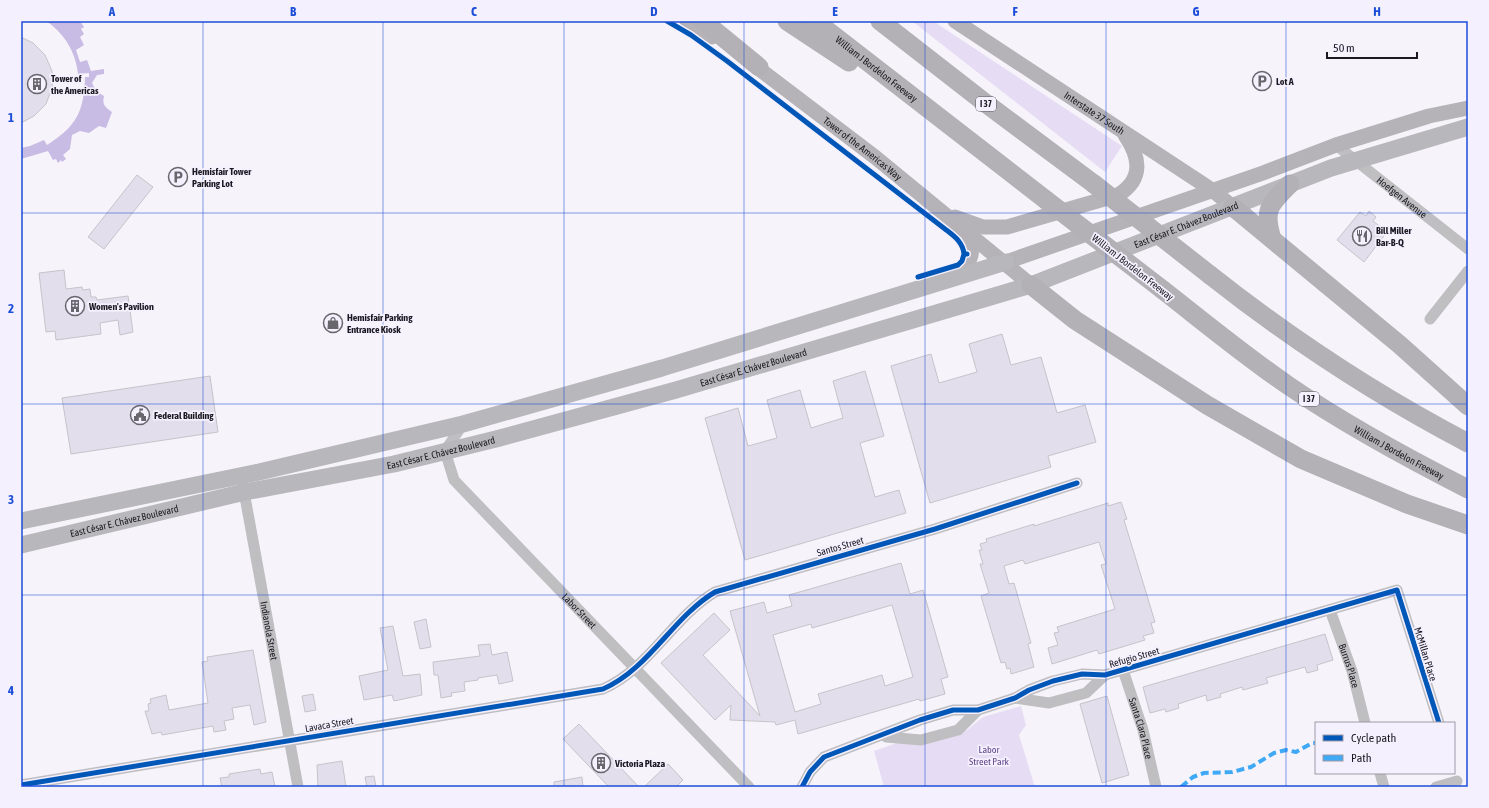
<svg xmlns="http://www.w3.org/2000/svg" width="1489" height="808" font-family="'Asap Condensed',sans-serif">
	<rect width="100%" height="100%" fill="#f6f4fa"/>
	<!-- green -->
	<path fill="#e6ddf5" d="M912,21h21l189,125 -17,26z
		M1021,706l5,19 -7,10 16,52h-151l-10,-36 23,-8 20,2 16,-4 34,-11 16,-13z"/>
	<!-- water -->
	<path fill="#c8bbe4" d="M46,21h34l4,6 -3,2 3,5 -4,3 4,8 -8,5 4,12 7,-2 4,11 13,-2v5l-7,1 -5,8 4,8 8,5c-2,9 1,11 8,16l-6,16 -7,-2 -10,7 -9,-2 -8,4 -2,14 -7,6 3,4 -4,3 -1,-2 -3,3 -2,-4 -3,1 -5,-9 -27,8v-11l9,-2 14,-6 3,5c30,-19 37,-34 38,-68h4v-4l-11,1c-2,-22 -14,-41 -32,-53z"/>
	<!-- building -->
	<path fill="#e3deec" stroke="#c6c3ca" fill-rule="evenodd" d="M21,37l12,6 12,12 7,16 1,8 -1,9 -6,16 -12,12 -13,7z
		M137,175l16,12 -49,62 -16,-12z
		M1369,211l7,6 -3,4 14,11 -23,30 -27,-22 23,-28 6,4z
		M64,270l2,19 16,-2 1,3 7,-1 1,8h5l1,3 31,-4 5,36 -13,3 -2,-15 -18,3 1,11 -45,6 -1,-9 -9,1 -7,-59z
		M1002,334l9,31 30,-8 16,56 28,-8 11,37 -48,14 3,11 -121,36 -39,-137 40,-12 8,29 38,-11 -8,-28z
		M865,371l19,65 -24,7 15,54 24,-7 7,23 -161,47 -40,-142 33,-10 10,38 29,-8 -10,-38 33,-10 11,38 32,-10 -10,-37z
		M210,376l8,56 -147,22 -9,-56z
		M1121,502l6,17 -3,1 31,102 -4,1 3,10 -11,3 2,4 -46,14 -2,-4 -45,14 -4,-16 10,-3 -4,-12 5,-1 -2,-5 58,-18 -14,-44 5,-1 -7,-22 -74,22 -2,-4 -19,6 5,18 5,-1 17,60 -3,1 6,23 -23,7 -1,-6 -3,1 -2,-7 -4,1 -20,-67 8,-3 -9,-29h3l-4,-14h3l-2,-6 7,-2 -1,-3 48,-15v2l74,-23v3z
		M901,563l9,31 13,-4 25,87 -7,2 4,15 -25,7 -1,-2 -121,35 -3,-14 -19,5 -1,-3 -45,-2 1,-15 -16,15 -54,-57 53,-50 16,17 -27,25 57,61 -30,-105 34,-9 3,11 25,-7 -3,-11zM892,605l21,72 -28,9 -3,-11 -64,19 3,10 -26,8 -22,-77 38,-11 1,4z
		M426,619l5,28 -11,2 -6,-27z
		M393,626l10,50 17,-2 2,21 -28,6 -2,-6 -28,5 -5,-24 29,-6 -8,-42z
		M1325,634l8,26 -16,5 1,5 -11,3 -2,-6 -39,11 2,5 -25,7 -1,-3 -22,7 1,3 -14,4 -1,-6 -28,9 1,4 -13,4 -1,-3 -15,4 -7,-26z
		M490,644l2,11 15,-3 6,29 -14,3 -2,-9 -19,3v2l-14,2 1,9 -14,2 1,3 -11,2 -3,-23h-4l-1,-13 47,-6 -2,-11z
		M253,650l13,72 -12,3 -4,-20 -18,3 2,11 -10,2 2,9 -12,2 -1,-6 -51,9 -1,-3 -9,2 -7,-23h4l-1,-7 3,-1 -1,-4 16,-4 3,15 39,-7 -6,-41 6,-1 -1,-4z
		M313,694l3,16 -11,2 -3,-16z
		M1107,696l22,79 -27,8 -22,-79z
		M579,724l60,63h-30l-46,-48z
		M342,761l4,26h-28l-1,-22z
		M668,764l15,16 -7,7h-32z
		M260,769l1,5 11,-2 3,15h-53l-2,-9 9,-1v-3z
		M374,776l2,11h-9l-2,-10z
		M582,777l1,10h-29v-5z"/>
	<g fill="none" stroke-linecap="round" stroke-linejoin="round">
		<!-- street -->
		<g stroke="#bfbec1" stroke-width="11">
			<path id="s1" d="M1336,145l132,104"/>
			<path d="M1430,319l38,-48"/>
			<path id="s2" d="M463,424l-18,27 9,29 295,307"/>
			<path id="s3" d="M243,486l55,301"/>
			<path id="s4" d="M1330,610l22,61 13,52"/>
			<path id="s5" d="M1123,670l20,60 13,57"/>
			<path d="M1015,698l34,5 37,-10 19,-18"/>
			<path d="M886,737l35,3 37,-10 20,-20"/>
			<path d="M1380,773l4,14"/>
			<path d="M21,785l582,-96c46,-20 70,-72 112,-97l220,-63 142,-46"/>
			<path d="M802,787l8,-15 14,-15 96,-37 33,-10h25l37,-12 14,-8 24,-9 29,-7 23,1 292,-85 42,133"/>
			<path d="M1436,787l21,-6"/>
		</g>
		<!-- secondary -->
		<g stroke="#b5b3b7" stroke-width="15">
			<path d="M687,21l25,16"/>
			<path id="s6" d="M955,21l257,169 21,17"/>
			<path id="s7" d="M750,62l125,95 156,128"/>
			<path d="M955,217l28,10h24l111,-32c26,-16 22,-38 7,-60"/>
			<path d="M1006,262l257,-89 73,-28 93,-29 39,-8"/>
			<path d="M957,277c15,-17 18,-23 11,-45"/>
		</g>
		<!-- primary -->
		<g stroke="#b8b7bb" stroke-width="17">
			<path d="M21,521l238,-49 204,-48 199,-56 344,-106"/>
			<path id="s8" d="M21,545l224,-53 149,-28 102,-25 180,-49 355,-105 300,-117 137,-41"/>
		</g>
		<!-- highway -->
		<g stroke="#b3b1b6" stroke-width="19">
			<path d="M703,21l56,46"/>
			<path d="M787,21l62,41"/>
			<path id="s9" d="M815,21l231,179"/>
			<path d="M880,21l104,81 110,82"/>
			<path d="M1233,207l167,138 68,61"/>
			<path d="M1272,239c-9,-29 -3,-34 18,-55"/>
			<path d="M1210,275c81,64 166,120 258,168"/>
			<path d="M1031,285l44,35 132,85 94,54 106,45 61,21"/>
			<path id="s10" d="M1163,290c41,32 82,66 126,96 57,39 118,72 179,103"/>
		</g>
		<!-- highway-bridge -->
		<path stroke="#b3b1b6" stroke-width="19" d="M1094,184l116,91
			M1046,200l117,90"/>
		<!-- quiet -->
		<path stroke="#3fa9f5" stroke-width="4" stroke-dasharray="8 4" stroke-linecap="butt" d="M1181,787l12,-10 11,-4 28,-1 19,-5 23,-14 12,-3 10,2 16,-9h4"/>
		<!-- cycleway casing -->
		<g stroke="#f5f0fe" stroke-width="8">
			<path id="cycleway" d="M667,21l24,14 36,26 218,168c9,7 18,13 19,25h3
				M918,277l40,-12 4,-4 2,-7
				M21,785l582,-96c46,-20 70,-72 112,-97l220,-63 142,-46
				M802,787l8,-15 14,-15 96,-37 33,-10h25l37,-12 14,-8 24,-9 29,-7 23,1 292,-85 42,133"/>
		</g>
		<!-- cycleway -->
		<use href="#cycleway" stroke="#0057b8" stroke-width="5"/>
	</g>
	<!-- grid -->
	<path fill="none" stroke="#1d4ed8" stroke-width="1" stroke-opacity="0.55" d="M203,21v766M383,21v766M564,21v766M744,21v766M925,21v766M1106,21v766M1286,21v766M21,213h1447M21,404h1447M21,595h1447"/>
	<!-- icons -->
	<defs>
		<g id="parking-ring" transform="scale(1)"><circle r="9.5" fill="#f5f0fe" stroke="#68666d" stroke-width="1.5"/><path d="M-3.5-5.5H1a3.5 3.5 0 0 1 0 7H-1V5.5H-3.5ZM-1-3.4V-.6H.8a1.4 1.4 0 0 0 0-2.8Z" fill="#68666d"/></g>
		<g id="building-ring" transform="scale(1)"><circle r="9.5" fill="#f5f0fe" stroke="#68666d" stroke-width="1.5"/><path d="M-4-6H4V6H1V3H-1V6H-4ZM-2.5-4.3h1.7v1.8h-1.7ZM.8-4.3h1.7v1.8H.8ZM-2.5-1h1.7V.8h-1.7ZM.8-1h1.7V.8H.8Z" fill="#68666d"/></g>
		<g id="restaurant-ring" transform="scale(1)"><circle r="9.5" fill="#f5f0fe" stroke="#68666d" stroke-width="1.5"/><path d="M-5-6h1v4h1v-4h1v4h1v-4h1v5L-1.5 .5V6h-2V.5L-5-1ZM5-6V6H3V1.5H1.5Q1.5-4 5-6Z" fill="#68666d"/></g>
		<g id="shop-ring" transform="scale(1)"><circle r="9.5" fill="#f5f0fe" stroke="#68666d" stroke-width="1.5"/><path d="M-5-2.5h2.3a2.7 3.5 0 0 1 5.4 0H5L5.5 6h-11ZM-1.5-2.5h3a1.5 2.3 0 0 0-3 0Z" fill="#68666d"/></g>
		<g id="civic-ring" transform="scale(1)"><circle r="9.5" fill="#f5f0fe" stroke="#68666d" stroke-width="1.5"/><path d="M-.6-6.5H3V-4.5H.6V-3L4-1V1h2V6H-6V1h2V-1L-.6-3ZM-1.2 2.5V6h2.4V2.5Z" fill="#68666d"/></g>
	</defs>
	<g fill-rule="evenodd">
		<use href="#parking-ring" x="1262" y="81"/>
		<use href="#building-ring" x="37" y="84"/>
		<use href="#parking-ring" x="178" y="177"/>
		<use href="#restaurant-ring" x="1362" y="236"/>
		<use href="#building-ring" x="75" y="306"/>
		<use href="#shop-ring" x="333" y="323"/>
		<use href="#civic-ring" x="140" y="415"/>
		<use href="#building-ring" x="601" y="763"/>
	</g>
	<g text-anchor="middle" stroke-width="3.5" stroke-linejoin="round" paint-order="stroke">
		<!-- shield labels -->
		<g fill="#f5f0fe" stroke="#5c5a63" stroke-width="1">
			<rect x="976" y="97" width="20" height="14" rx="3"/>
			<rect x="1299" y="392" width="20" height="14" rx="3"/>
		</g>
		<g font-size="9" font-weight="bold" fill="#1b1921">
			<text x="986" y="107">I 37</text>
			<text x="1309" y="402">I 37</text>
		</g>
		<!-- street labels -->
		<g font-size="10" fill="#1b1921" stroke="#f5f0fe">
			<text dy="4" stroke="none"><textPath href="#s9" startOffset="78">William J Bordelon Freeway</textPath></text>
			<text dy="4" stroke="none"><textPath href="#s6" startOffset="167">Interstate 37 South</textPath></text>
			<text dy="4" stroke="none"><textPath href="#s7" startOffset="142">Tower of the Americas Way</textPath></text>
			<text dy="4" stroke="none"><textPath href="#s1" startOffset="84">Hoefgen Avenue</textPath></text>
			<text dy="4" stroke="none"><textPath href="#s8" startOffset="1210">East César E. Chávez Boulevard</textPath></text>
			<text transform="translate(1133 267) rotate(38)" y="4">William J Bordelon Freeway</text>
			<text dy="4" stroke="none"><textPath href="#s8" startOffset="754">East César E. Chávez Boulevard</textPath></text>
			<text dy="4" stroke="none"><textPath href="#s8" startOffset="430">East César E. Chávez Boulevard</textPath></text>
			<text dy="4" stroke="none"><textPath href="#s10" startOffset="287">William J Bordelon Freeway</textPath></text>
			<text dy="4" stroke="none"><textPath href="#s8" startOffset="106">East César E. Chávez Boulevard</textPath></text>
			<text transform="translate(840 546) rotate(-16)" y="4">Santos Street</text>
			<text dy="4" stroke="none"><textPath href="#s2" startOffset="244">Labor Street</textPath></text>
			<text dy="4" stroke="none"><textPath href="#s3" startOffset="147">Indianola Street</textPath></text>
			<text transform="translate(1426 654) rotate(73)" y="4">McMillan Place</text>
			<text transform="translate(1134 657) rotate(-16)" y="4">Refugio Street</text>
			<text dy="4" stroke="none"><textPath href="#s4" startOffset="59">Burrus Place</textPath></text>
			<text transform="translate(329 724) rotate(-10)" y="4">Lavaca Street</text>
			<text dy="4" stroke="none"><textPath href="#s5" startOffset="61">Santa Clara Place</textPath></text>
		</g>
		<!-- poi labels -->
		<g font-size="10" font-weight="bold" fill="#1b1921" stroke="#f5f0fe" text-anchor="start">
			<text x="51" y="82">Tower of<tspan x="51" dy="12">the Americas</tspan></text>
			<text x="1276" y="85">Lot A</text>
			<text x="192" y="175">Hemisfair Tower<tspan x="192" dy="12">Parking Lot</tspan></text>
			<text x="1376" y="234">Bill Miller<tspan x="1376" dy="12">Bar-B-Q</tspan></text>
			<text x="89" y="310">Women's Pavilion</text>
			<text x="347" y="321">Hemisfair Parking<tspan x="347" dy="12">Entrance Kiosk</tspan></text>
			<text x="154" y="419">Federal Building</text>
			<text x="615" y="767">Victoria Plaza</text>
		</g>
		<!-- park labels -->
		<g font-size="10" fill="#61468b" stroke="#f5f0fe">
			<text x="989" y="753">Labor<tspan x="989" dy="12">Street Park</tspan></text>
		</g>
	</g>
	<!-- border -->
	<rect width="1489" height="808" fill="none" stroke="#f5f0fe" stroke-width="44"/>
	<!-- legend -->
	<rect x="1315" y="722" width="140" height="52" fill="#f5f0fe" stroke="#9e9aa6"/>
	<rect x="1323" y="735" width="20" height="6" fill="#0057b8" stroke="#9e9aa6"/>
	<text x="1351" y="742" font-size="12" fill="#1b1921">Cycle path</text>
	<rect x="1323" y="755" width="20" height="6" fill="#3fa9f5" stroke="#9e9aa6"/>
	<text x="1351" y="762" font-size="12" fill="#1b1921">Path</text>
	<!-- scale -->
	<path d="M1327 52v6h90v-6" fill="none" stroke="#1b1921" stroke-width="2"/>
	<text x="1333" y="52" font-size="12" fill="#1b1921" stroke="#f5f0fe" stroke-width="3" paint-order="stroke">50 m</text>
	<rect x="22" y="22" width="1445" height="764" fill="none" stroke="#1d4ed8" stroke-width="1.5"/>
	<g font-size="13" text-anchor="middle" font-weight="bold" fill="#1d4ed8">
		<text x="112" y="16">A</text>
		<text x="293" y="16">B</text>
		<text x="474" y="16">C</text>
		<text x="654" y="16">D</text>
		<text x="835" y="16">E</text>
		<text x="1015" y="16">F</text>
		<text x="1196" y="16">G</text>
		<text x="1377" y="16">H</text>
		<text x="11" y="122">1</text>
		<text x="11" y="313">2</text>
		<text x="11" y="504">3</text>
		<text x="11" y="695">4</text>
	</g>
</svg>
